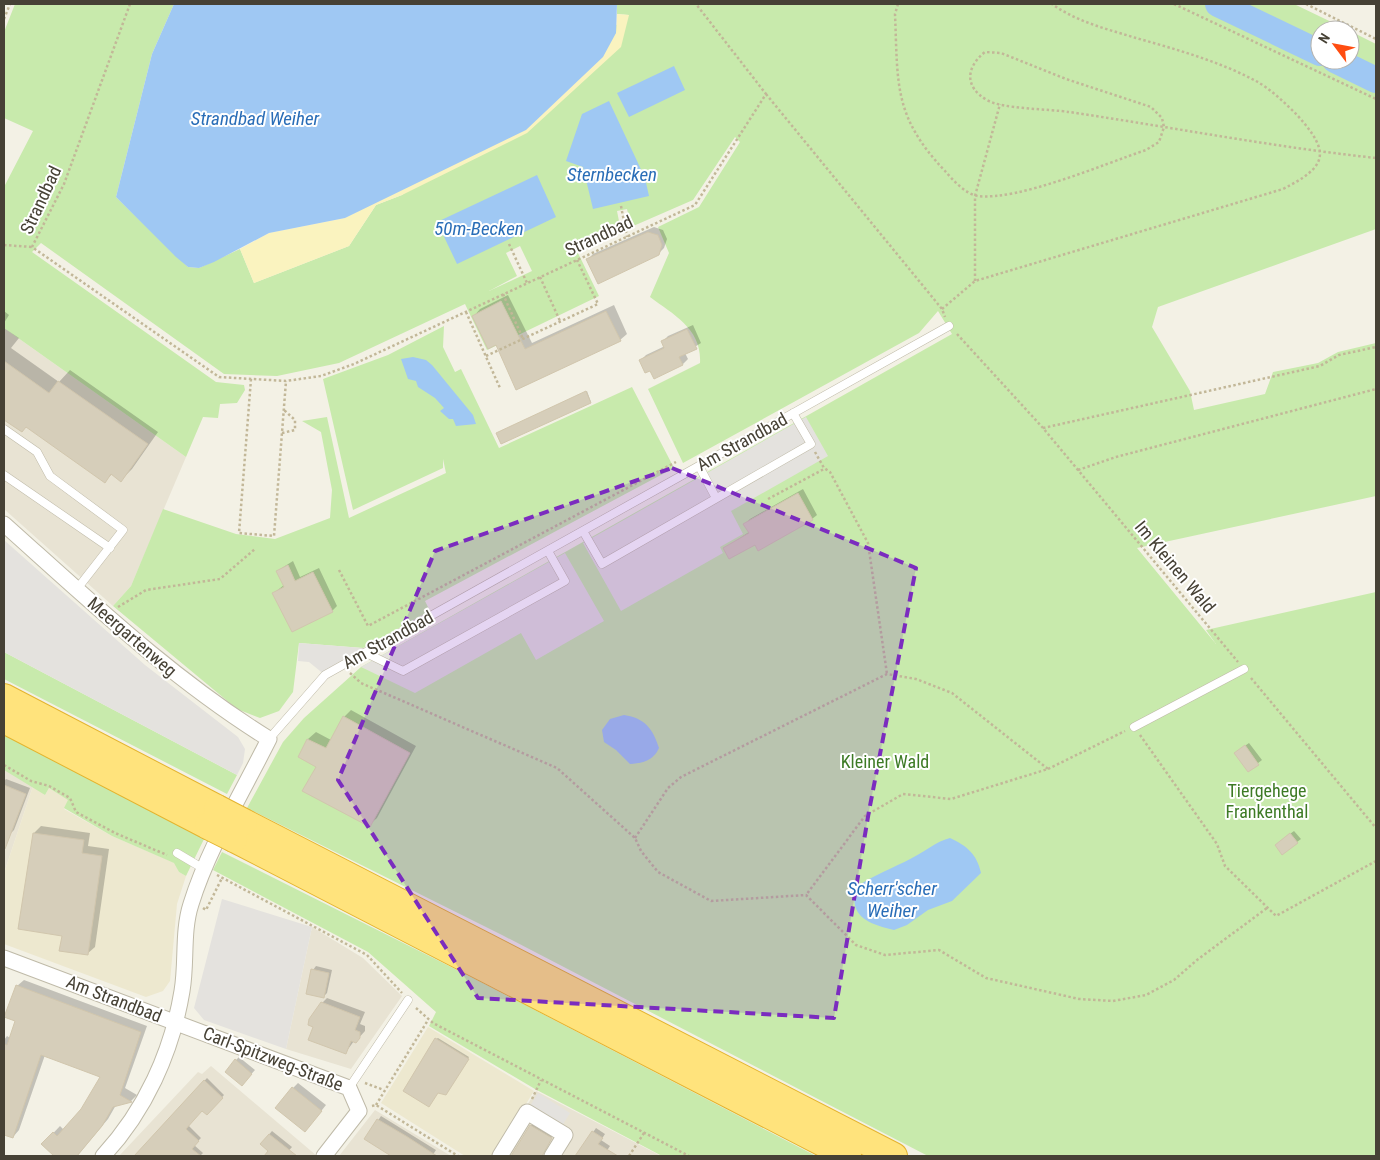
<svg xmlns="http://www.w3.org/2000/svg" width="1380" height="1160" font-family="'Roboto Condensed',sans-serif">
	<rect width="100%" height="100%" fill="#f3f1e5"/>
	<!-- residential -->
	<path fill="#e8e3d3" d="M4,328l182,129 -55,129 -18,20 -109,-97z
		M4,769l29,17 -29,87z
		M312,927l51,31 39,38 -51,73 -65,-20z
		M211,1066l106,90h-198l79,-84 4,2z
		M536,1091l125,65h-166z
		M375,1110l76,46h-112z"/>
	<!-- education -->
	<path fill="#ede8cf" d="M33,786l12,9 4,-7 20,12 -5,9 48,27 63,27 4,9 7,4 -9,28 -7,77 -7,10 -17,6 -142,-53v-71z
		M428,1027l106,64 -40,65h-29l-84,-53z"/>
	<!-- green -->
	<path fill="#c8eaac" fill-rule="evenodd" d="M15,4h159l-22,50 -36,143 72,70 11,1 41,-19 14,34 95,-37 27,-41 26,-10 227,-180 -12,-1v-10h677l54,26h-28v30h30v-29l26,13v185l-218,78 -6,20 38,64 4,19 71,-16 8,-22 45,-9 20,-11 38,-9v153l-239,52 79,96 -10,-14 170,-38v564h-448l-426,-221 -255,-127 36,-66 21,-24 57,-51 591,-333 -14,-23 -19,22 -236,130 -35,-74 52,-26c2,-34 -26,-48 -50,-66l19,-44 -11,-26 41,-20 41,-65 -5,-5 -42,63 -62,27 -4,-18 -10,2 4,20 -43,22 21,43 -112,54 -22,-46 -126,59 -62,13 -53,-2 -183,-131 -9,9 184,130 28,3 1,5 -8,13 -17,1 -2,14 -15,-1 -17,40 -182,-129v-141l29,-56 -29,-13v-86zM520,246l12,25 -43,20 28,-15 -11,-23z
		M444,326l-1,21 12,25 6,-3 38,79 133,-61 42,81 -249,133 5,10 -67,37 -64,-5 -6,49 -14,19 -19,7 -23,-9 -124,-103 18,-20 32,-77 73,25 39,5 55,-21 2,-28 -11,-58 -19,-11 25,-4 22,101 97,-45 -3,-14v9l-90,42 -30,-131 65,-24z
		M4,652l233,123 -10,19 -223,-115z
		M4,730l201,107 -19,39 -7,-4 -5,-9 -62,-27 -48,-28 4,-8 -19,-12 -4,7 -41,-25z
		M222,852l255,128 339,176h-154l-127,-67 -106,-63 7,-14 -68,-60 -155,-82z"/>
	<!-- sand -->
	<path fill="#faf3bf" d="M617,14l12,1 -8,32 -94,86 -125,62 -26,10 -27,41 -95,37 -14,-34 29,-16 76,-15 54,-28 217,-157z"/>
	<!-- parking -->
	<path fill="#e4e2de" d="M806,417l22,39 -97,55 12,23 -23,13 3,6 -102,58 -38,-68z
		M4,540l141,125 93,72 7,12 -2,14 -6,12 -233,-123z
		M565,553l39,68 -68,39 -15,-27 -106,60 -54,-26z
		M299,643l64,5 3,5 -41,22 -16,-13 -11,-1z
		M222,899l90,28 -26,122 -82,-29 -10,-12z
		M538,1093l32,20 -8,13 -32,-20z"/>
	<!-- water -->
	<path fill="#9fc8f3" d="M174,4h443l-1,29 -13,24 -77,73 -181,88 -76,15 -55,29 -15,6 -11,-1 -12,-10 -60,-60 36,-143z
		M674,66l11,24 -56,27 -12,-24z
		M609,101l36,77 4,18 -56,13 -10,-42 -17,-6 16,-47z
		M537,175l19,42 -99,47 -20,-42z
		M413,357l13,3 6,5 41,50 3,9 -20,2 -3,-7h-4l-9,-8 4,-3 -9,-10 -17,-11 -2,-6 -8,-2 -7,-20z
		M624,715c21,3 29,14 35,33 -6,13 -16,15 -29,16l-14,-14 -12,-8 -2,-12 8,-11z
		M950,838c17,8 27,16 31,35l-29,28 -24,9 -21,15 -13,5c-25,-6 -46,-13 -38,-43 18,-12 37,-19 56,-29 14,-7 23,-16 38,-20z"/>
	<!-- shadow -->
	<path fill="#0003" d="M654,227l9,3 4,9 -3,9 -6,6 -70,5 5,-5z
		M508,295l24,48 82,-38 13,29 -7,6 -103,49 -21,-45 -22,-28 6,-7z
		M4,311l5,4 -5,8z
		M693,325l8,18 -16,10 3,6 -5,5 -28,13 -4,-8 -10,-9 5,-5 19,-9 -3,-4 6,-6z
		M4,328l15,10 -8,10 48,34 11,-12 88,62 -26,37 -11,11 -9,-6 -7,7 -79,-55 -5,5 -17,-13z
		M587,391l4,11 -89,40 -3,-10z
		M803,489l14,26 -5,4 -56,25 -31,4 24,-16 -4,-8 5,-5z
		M293,561l7,16 19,-9 18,38 -5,5 -58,-18 10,-8 -7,-14z
		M351,710l65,36 -39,72 -8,7 -52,-59 -18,-10 9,-17 8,-7 15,8 13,-23z
		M1249,743l13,17 -13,10 -10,-20z
		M6,779l24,9 -16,42 -5,5 -5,-2v-52z
		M41,826l49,7 -2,13 21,3 -14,98 -8,7 -24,-19 -29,-102z
		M1294,831l7,8 -19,14 -3,-11z
		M316,966l16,4 -5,23 -3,3 -11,-26z
		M24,980l123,46 -22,62 12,7 -6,6 -15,4 -8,14 -31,37h-21l-13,-12 17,-18 4,4 18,-21 20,-32 -57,-22 -26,75 -6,7 -9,-3v-94l3,-4 3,2 6,-17 1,-35z
		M327,998l38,14 -5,12 5,2v5l-9,10h-2l-8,11 -24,-49z
		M438,1038l31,19 -22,36 -11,-54z
		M239,1057l16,13 -10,11 -9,-21z
		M207,1078l17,17 -17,19 -5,-5 -14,16 13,13 -7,7 9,8 -3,3h-64z
		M298,1083l28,22 -16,20 -17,-37z
		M381,1116l55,34 -4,6h-39l-27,-17z
		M532,1124l20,12 -12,20h-28z
		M596,1128l9,6 -4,6 9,6 -6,9 2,1h-29z
		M272,1131l20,16 -8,9h-19l5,-5 -9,-7z"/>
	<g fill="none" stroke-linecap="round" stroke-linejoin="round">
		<!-- river -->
		<path stroke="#9fc8f3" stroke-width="26" d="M1218,4l102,49
			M1335,60l41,20"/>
	</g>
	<!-- building -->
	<path fill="#d6ceba" stroke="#d1c6ad" d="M648,232l10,3 4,10 -3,10 -61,29 -12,-25z
		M501,301l24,48 81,-38 15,30 -105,49 -20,-45 -8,4 -16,-33z
		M687,329l10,20 -18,8 4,8 -29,14 -4,-8 -5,2 -6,-13 25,-12 -3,-7z
		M4,361l45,32 9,-12 90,63 -27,38 -10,-8 -6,9 -79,-56 -4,5 -18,-12z
		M586,391l5,12 -90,41 -5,-11z
		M798,493l15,27 -55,31 -3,-6 -26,14 -6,-11 26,-15 -6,-9z
		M288,565l7,16 18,-9 20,40 -41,20 -20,-39 12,-6 -8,-16z
		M343,716l67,37 -40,74 -68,-36 14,-24 -18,-10 9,-18 19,9z
		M1245,745l14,20 -11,7 -14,-19z
		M4,785l22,9 -21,55h-1z
		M33,833l51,7 -2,13 20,3 -14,99 -29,-4 3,-15 -44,-7z
		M1290,833l8,10 -16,12 -7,-10z
		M311,969l18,4 -5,25 -18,-4z
		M16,985l125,47 -21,63 12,7 -19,5 -11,19 -25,30h-23l-13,-12 12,-12 4,4 24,-27 19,-32 -59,-22 -28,83 -9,-3v-91l3,1 8,-24 -11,-4z
		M321,1002l39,15 -5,13 5,2v6l-4,5 -5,-2 -5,13 -38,-14 5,-13 -5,-2 1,-6z
		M435,1038l34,21 -23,36 -8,-2 -9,14 -26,-16z
		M235,1059l17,15 -10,12 -17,-14z
		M204,1080l19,18 -16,17 -5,-4 -16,18 13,12 -7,8 9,7h-67z
		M292,1087l30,24 -17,21 -30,-24z
		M377,1119l29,17 31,20h-46l-27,-17z
		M530,1125l22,13 -10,18h-31z
		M592,1131l11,7 -5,6 20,12h-43z
		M269,1134l28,22h-33l4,-5 -8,-7z"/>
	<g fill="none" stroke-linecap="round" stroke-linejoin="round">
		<!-- service casing -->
		<g stroke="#bfbaa8" stroke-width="9">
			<path id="service" d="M4,429l33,23 13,24 73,54 -46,59
				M699,466l17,32
				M4,475l106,73
				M583,531l19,33 209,-120 -18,-31
				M366,653l37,18 162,-90 -17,-30
				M1134,727l110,-58
				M269,739l56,-64 624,-349
				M177,853l27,16
				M349,1088l59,-88"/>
		</g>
		<!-- minor casing -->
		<g stroke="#bfbaa8" stroke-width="17">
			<path id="minor" d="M4,524c85,76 168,155 265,215 -26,52 -61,110 -78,165 -9,28 -4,58 -9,87 -10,61 -37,120 -79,165
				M4,958l345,130 10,23 -35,45
				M500,1156l27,-44 38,23 -13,21"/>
		</g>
		<!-- trunk casing -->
		<g stroke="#e4b42f" stroke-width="28">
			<path id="trunk" d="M4,697l213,111
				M4,720l204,106
				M244,822l650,334
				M234,839l614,317"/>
		</g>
		<!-- path -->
		<path stroke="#c2b798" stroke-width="2.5" stroke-dasharray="2.5 2.5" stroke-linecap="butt" d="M130,4l-66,180 -32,63 187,130 67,4 35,-5 33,-12 341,-159 71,-111 -70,-90
			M898,4l-3,10c3,70 -2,102 50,157 8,9 20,23 33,25 40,5 126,-32 168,-46l13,-8 5,-15 -2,-9 -11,-11 -85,-28 -65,-26 -16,-1c-19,15 -21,35 2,48 14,9 63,9 82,12 102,15 204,35 307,46
			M1174,4l202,95
			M1306,4l70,35
			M4,19l6,-15
			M766,94l176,215 3,8
			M621,206l6,31
			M509,244l18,39
			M4,245l28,2
			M540,277l20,44
			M975,281v-85l25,-92
			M503,294l20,45
			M942,309l33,-28 308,-92c43,-22 49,-35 15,-73 -12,-12 -28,-28 -44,-36 -36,-19 -79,-31 -118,-42 -29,-9 -59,-16 -84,-34
			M466,312l34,76
			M957,334l86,94 195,234
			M486,356l112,-52 -21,-44
			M251,379l-12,154 35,3 12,-155
			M1043,428l277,-62 19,-11 37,-8
			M282,433l13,-3v-10l-11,-10
			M815,452l9,16 6,4 38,71 19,131
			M1078,470l38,-13 260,-68
			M768,499l56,-30
			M339,570l29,56 308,-164
			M118,607l28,-17 74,-11 35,-30
			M350,673l11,10 196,85 78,70 6,13 17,21 53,29 95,-6 50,50 29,10 54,-5 47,28 93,21 34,2 33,-6 28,-15 23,-20 70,-52
			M1251,678l125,150
			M1140,735l77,109 8,22 51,50 100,-55
			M4,765l27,16 18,5 21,12 6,14 39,21 52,22
			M1048,769l77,-38
			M635,838l33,-50 13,-11 206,-103 29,5 36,14 96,76 -97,30 -48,-5 -38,22 -59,79
			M217,875l150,80 35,38
			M203,908l3,2 16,-32
			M416,1008l17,15 256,133
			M365,1083l19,7
			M532,1099l9,-19
			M376,1105l52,-85
			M372,1106l4,-1 82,51
			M629,1156l15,-23"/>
		<!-- service -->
		<use href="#service" stroke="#fff" stroke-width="8"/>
		<!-- minor -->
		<use href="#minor" stroke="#fff" stroke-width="15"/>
		<!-- trunk -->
		<use href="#trunk" stroke="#ffe37c" stroke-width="26"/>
		<!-- trunk-bridge casing -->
		<g stroke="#e4b42f" stroke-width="28" stroke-linecap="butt">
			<path id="trunk-bridge" d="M217,808l27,14
				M208,826l26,13"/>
		</g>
		<!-- trunk-bridge -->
		<use href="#trunk-bridge" stroke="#ffe37c" stroke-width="26"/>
	</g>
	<!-- marked area -->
	<path fill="#7b2cbf" fill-opacity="0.2" stroke="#7b2cbf" stroke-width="4" stroke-dasharray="10 6" stroke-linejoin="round" d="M672,468l244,100 -47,243 -35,207 -356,-20 -140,-218 97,-229z"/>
	<g text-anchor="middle" stroke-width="4" stroke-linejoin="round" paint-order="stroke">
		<!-- street labels -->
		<g font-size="18" fill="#464135" stroke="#fff">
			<text transform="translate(41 200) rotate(-65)" y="6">Strandbad</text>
			<text transform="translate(599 236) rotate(-25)" y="6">Strandbad</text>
			<text transform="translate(742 442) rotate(-29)" y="6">Am Strandbad</text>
			<text transform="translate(1175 567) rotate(50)" y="6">Im Kleinen Wald</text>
			<text transform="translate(132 637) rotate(41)" y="6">Meergartenweg</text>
			<text transform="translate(388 640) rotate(-29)" y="6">Am Strandbad</text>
			<text transform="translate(114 999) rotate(21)" y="6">Am Strandbad</text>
			<text transform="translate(273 1059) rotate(21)" y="6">Carl-Spitzweg-Straße</text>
		</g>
		<!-- park labels -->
		<g font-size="18" fill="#3d7a25" stroke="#fff">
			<text x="885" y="768">Kleiner Wald</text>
			<text x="1267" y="797">Tiergehege<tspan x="1267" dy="21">Frankenthal</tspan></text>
		</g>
		<!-- water labels -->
		<g font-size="19" font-style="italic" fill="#296db7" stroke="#fff">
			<text x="255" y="125">Strandbad Weiher</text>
			<text x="612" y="181">Sternbecken</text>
			<text x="479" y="235">50m-Becken</text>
			<text x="892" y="895">Scherr'scher<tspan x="892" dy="22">Weiher</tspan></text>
		</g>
	</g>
	<!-- border -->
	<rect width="1380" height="1160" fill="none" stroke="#464135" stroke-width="10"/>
	<!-- north arrow -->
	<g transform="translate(1335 45) rotate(302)"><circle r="24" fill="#ffffff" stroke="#b5b3ae"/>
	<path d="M0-4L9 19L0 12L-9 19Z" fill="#ff4d11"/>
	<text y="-8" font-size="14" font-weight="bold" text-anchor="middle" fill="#464135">N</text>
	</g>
</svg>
